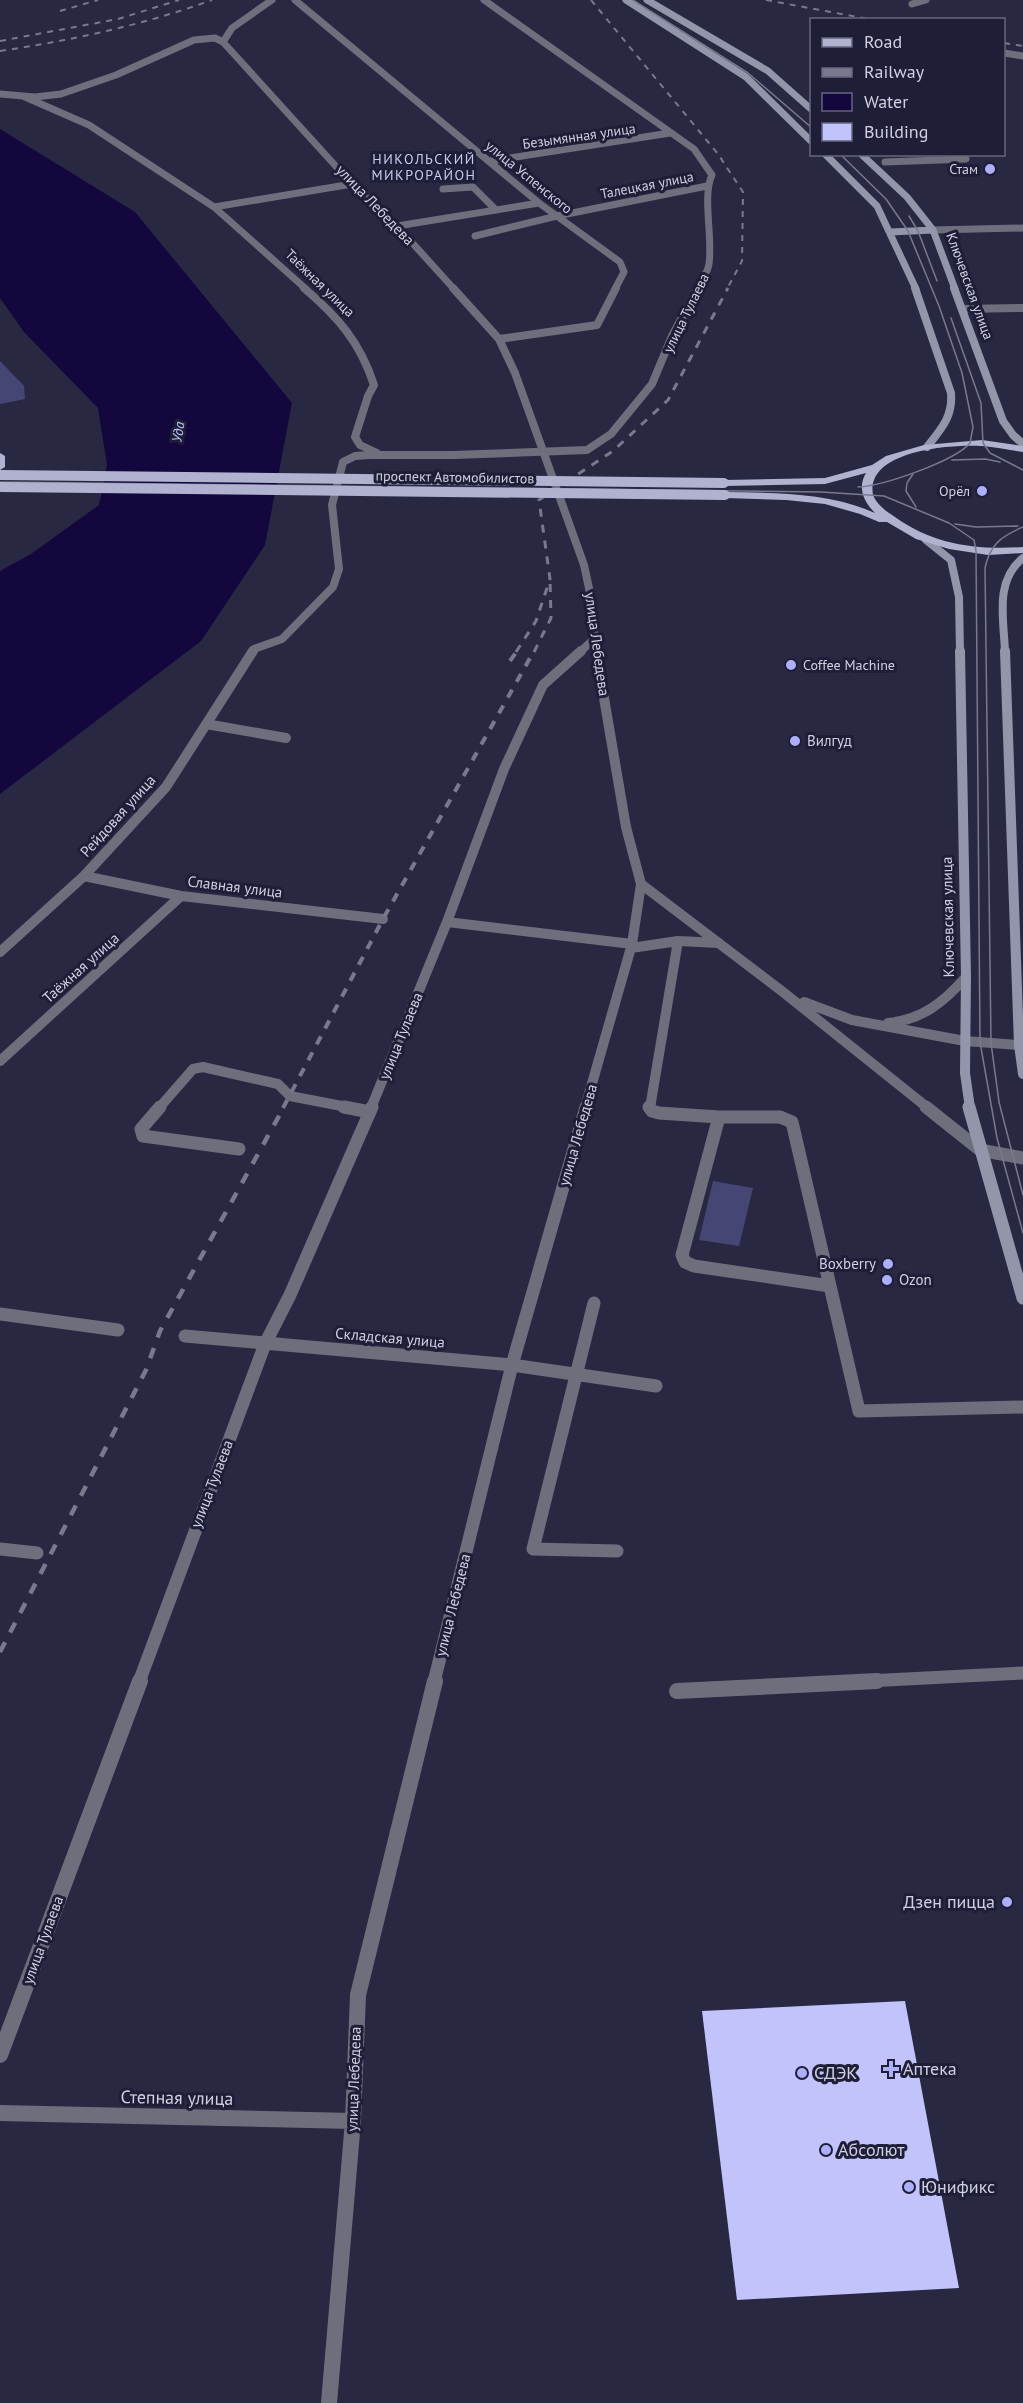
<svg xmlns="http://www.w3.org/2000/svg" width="1023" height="2403" font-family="'PT Sans',sans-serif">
	<rect width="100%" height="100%" fill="#282842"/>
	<!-- green -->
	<path fill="#464675" d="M0,361l24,25 1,13 -25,5z
		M713,1181l40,7 -14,58 -40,-6z"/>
	<!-- water -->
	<path fill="#13073e" d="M0,129l135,83 157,191 -27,142 -64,96 -201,153v-223l31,-17 68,-49 8,-40 -9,-57 -74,-76 -24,-34z"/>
	<!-- building -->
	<path fill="#c1c3fa" d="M905,2001l54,287 -222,12 -35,-289z"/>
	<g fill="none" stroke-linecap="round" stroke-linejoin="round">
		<!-- minor-far4 -->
		<path stroke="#6e6f7d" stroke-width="7" d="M295,0l244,203 81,59 4,10 -9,17
			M484,0l210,149 18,26c-10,21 1,63 -3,89 -1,8 -8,18 -12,25
			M912,4l14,-4
			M223,42l9,-14 40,-28
			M1004,53l19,3
			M25,97l64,28 125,82
			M490,161l180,-28
			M885,162l81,-3
			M443,189l30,-2 23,23
			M397,226l142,-23
			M933,230l90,-2
			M475,236l82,-20 150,-30
			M306,289l-92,-82 138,-23"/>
		<!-- minor-far3 -->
		<path stroke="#6e6f7d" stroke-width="8" d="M304,288c34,29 56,54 70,97l-6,11 -13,41 5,8 17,8
			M963,309l60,-1
			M499,339l98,-14 19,-37
			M252,652l2,-3 28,-10 51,-52 6,-18 -7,-64 11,-43 12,-6 14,-1h85l133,-5 24,-16 41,-50 20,-48 26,-48
			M580,652l14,-13"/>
		<!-- minor-far2 -->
		<path stroke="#6e6f7d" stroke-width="10" d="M206,724l80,14
			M84,876l97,20 202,23
			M447,922l185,22
			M631,948l47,-7 41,2
			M0,952l84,-76 82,-89 87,-136
			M0,1061l181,-165
			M159,1108l34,-39 10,-2 75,17 12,12 62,12
			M371,1108l76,-186 57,-153 39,-84 38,-34
			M585,1108l47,-164 9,-60
			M650,1108l28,-167"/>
		<!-- minor-far1 -->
		<path stroke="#6e6f7d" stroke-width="13" d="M160,1107l-19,22 2,7 96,13
			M344,1107l26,5
			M649,1107l3,4 7,2 60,4
			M830,1286l-136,-20 -9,-4 -3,-7 37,-138h61l12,5 67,289 164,-4
			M594,1303l-61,246 84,2
			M0,1314l118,16
			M185,1336l327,29 144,21
			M0,1549l37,4
			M139,1682l126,-338 25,-49 82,-188
			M434,1682l78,-317 74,-258
			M848,1682l175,-9"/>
		<!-- minor -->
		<path stroke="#6e6f7d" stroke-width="16" d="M677,1691l200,-10
			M0,2055l140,-374
			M0,2113l353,8
			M329,2403l24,-282 5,-126 77,-314"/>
		<!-- tertiary-far3 -->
		<path stroke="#6e6f7d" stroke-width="7" d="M0,94l35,3 26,-3 55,-19 78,-35 21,-2 8,4 129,142 45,42 57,63"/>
		<!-- tertiary-far2 -->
		<path stroke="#6e6f7d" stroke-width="8" d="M453,288l46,51 16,34 69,192 6,28 6,59"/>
		<!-- tertiary-far1 -->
		<path stroke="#6e6f7d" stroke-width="10" d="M596,651l30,176 15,57 142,108 145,116
			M804,1002l48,18 113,21 54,4
			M888,1023c34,-3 56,-21 78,-46"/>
		<!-- tertiary -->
		<path stroke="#6e6f7d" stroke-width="13" d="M926,1107l54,43 43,8"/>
		<!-- secondary-far3 -->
		<path stroke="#9395ab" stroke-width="7" d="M626,0l120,77 66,65
			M647,0l121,71 44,39
			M825,154l52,52 39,83
			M861,154l46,43 26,33 22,59
			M891,232l42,-2"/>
		<!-- secondary-far2 -->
		<path stroke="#9395ab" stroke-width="8" d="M915,288l36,105c2,24 -10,36 -24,54
			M954,288l49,133 10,14 10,9
			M926,540l25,20 8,37 1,55
			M1005,652c-1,-32 -11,-71 18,-94"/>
		<!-- secondary-far1 -->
		<path stroke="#9395ab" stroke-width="10" d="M960,651l6,326 -1,96 5,35
			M1005,651l14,394 4,29"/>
		<!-- secondary -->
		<path stroke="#9395ab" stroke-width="13" d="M969,1107l54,191"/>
		<!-- primary -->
		<path fill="#b0b2cf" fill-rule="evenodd" d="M982,440l41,6v6c-14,-2 -27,-5 -41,-6 -30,-2 -117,4 -109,49 4,10 13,16 22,22 39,28 81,33 128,30v6l-35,2 -39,-6 -33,-10 -29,-17h-8l-19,-8 -35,-10 -39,-4 -61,-2 -5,-3 5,-3c51,1 103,0 150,21 -11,-11 -18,-25 -9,-40l-41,11 -101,2 -5,-3 5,-3 101,-2 47,-13 14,-9 38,-11z
			M0,453l5,3v11l-5,3z"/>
		<!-- tram -->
		<path stroke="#78798f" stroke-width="1.5" d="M633,0l115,73 64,55
			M840,154l46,45 22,32 31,75 23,67 11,54 -3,16c-15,18 -87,43 -112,44
			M909,216l9,15 19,50
			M951,318l30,85 2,40 7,10 33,17
			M952,460l33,-1 15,3
			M913,474l-6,9 -1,8 10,16
			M0,482l821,10 63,4 65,27 25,17 2,11 4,491 17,96 26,95
			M955,524l21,3 42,-1
			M1023,527c-21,9 -33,17 -38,41l6,475 8,59 24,93"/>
		<!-- rail-far3 -->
		<path stroke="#78798f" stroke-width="2" stroke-dasharray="6 6" stroke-linecap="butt" d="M591,0l127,154 25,38 -1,69 -15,28
			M766,0l108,20
			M60,11l38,-11
			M0,41l118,-22 61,-19
			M1004,43l19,3
			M0,51c73,-11 143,-26 212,-51"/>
		<!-- rail-far2 -->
		<path stroke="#78798f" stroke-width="3" stroke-dasharray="8 8" stroke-linecap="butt" d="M516,652l20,-31 14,-42 -11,-79 74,-49 55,-51 60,-112
			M534,652l17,-34 -1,-39"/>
		<!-- rail-far1 -->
		<path stroke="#78798f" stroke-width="4" stroke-dasharray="9 9" stroke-linecap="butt" d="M510,661l7,-10
			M283,1108l100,-189 151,-268"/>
		<!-- rail -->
		<path stroke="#78798f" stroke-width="4.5" stroke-dasharray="11 11" stroke-linecap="butt" d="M0,1652l146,-282 14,-39 124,-224"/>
		<!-- primary-bridge -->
		<path stroke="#b0b2cf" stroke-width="10" d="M0,475l724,8
			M0,487l725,8"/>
	</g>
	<!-- markers -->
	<g fill="#adaffb" stroke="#1e1e38" stroke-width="2">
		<circle cx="990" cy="169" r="6"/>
		<circle cx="982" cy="491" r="6"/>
		<circle cx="791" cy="665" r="6"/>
		<circle cx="795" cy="741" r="6"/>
		<circle cx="888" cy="1264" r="6"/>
		<circle cx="887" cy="1280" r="6"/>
		<circle cx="1007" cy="1902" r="6"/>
		<path d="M888 2060h6v6h6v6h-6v6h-6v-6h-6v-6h6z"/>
		<circle cx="802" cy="2073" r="6"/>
		<circle cx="826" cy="2150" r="6"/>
		<circle cx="909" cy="2187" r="6"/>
	</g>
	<g text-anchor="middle" stroke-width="6" stroke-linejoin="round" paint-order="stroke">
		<!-- far-street labels -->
		<g font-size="14" fill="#cfd0e1" stroke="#1e1e38">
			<text transform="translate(579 136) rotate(-8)" y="5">Безымянная улица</text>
			<text transform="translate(529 177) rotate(39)" y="5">улица Успенского</text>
			<text transform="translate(647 185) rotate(-11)" y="5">Талецкая улица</text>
			<text transform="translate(320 283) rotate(44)" y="5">Таёжная улица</text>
			<text transform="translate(970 286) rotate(70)" y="5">Ключевская улица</text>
			<text transform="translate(686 313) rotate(-64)" y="5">улица Тулаева</text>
			<text transform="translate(455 477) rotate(1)" y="5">проспект Автомобилистов</text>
		</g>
		<!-- far-neighbourhood labels -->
		<g font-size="14" letter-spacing="1.5" fill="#c9cbed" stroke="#1e1e38">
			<text x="424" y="164">НИКОЛЬСКИЙ<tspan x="424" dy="16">МИКРОРАЙОН</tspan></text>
		</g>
		<!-- far-poi labels -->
		<g font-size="14" fill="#cfd0e1" stroke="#1e1e38" text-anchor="end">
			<text x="978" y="174">Стам</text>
			<text x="970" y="496">Орёл</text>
			<text x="803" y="670" text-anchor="start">Coffee Machine</text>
		</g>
		<!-- far-water labels -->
		<g font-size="14" font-style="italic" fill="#c0c3f9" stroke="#1e1e38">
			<text transform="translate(178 432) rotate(-81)" y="5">Уда</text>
		</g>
		<!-- street labels -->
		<g font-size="15" fill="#cfd0e1" stroke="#1e1e38">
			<text transform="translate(375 205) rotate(46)" y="5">улица Лебедева</text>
			<text transform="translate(597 644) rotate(82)" y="5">улица Лебедева</text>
			<text transform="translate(118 816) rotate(-48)" y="5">Рейдовая улица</text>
			<text transform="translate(235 887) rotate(7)" y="5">Славная улица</text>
			<text transform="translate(948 917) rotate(-91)" y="5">Ключевская улица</text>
			<text transform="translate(81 968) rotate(-42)" y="5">Таёжная улица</text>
			<text transform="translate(401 1036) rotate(-68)" y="5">улица Тулаева</text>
			<text transform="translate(578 1135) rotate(-74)" y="5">улица Лебедева</text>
			<text transform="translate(390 1338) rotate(5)" y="5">Складская улица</text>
			<text transform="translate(212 1484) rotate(-69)" y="5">улица Тулаева</text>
			<text transform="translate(453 1605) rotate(-76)" y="5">улица Лебедева</text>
			<text transform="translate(43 1940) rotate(-70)" y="5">улица Тулаева</text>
			<text transform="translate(354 2079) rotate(-88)" y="5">улица Лебедева</text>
		</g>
		<!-- poi labels -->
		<g font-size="15" fill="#cfd0e1" stroke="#1e1e38" text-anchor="start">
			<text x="807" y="746">Вилгуд</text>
			<text x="876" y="1269" text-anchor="end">Boxberry</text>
			<text x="899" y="1285">Ozon</text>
		</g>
		<!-- near-poi labels -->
		<g font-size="18" fill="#cfd0e1" stroke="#1e1e38" text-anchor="start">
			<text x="995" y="1908" text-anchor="end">Дзен пицца</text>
			<text x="903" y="2075">Аптека</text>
			<text x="814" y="2079">СДЭК</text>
			<text x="838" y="2156">Абсолют</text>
			<text x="921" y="2193">Юнификс</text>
		</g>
		<!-- near-street labels -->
		<g font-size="18" fill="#cfd0e1" stroke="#1e1e38">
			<text transform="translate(177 2098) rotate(1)" y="6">Степная улица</text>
		</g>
	</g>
	<!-- legend -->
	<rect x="810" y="18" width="195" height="138" fill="#1e1e38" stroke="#65657c" stroke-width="1.5"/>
	<rect x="822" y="38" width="30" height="9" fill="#b0b2cf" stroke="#65657c" stroke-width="1.5"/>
	<text x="864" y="48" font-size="18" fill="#cfd0e1">Road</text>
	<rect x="822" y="68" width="30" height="9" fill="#78798f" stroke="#65657c" stroke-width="1.5"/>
	<text x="864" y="78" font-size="18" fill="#cfd0e1">Railway</text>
	<rect x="822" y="93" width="30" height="18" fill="#13073e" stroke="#65657c" stroke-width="1.5"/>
	<text x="864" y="108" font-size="18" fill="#cfd0e1">Water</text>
	<rect x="822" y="123" width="30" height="18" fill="#c1c3fa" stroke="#65657c" stroke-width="1.5"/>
	<text x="864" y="138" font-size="18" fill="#cfd0e1">Building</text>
</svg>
